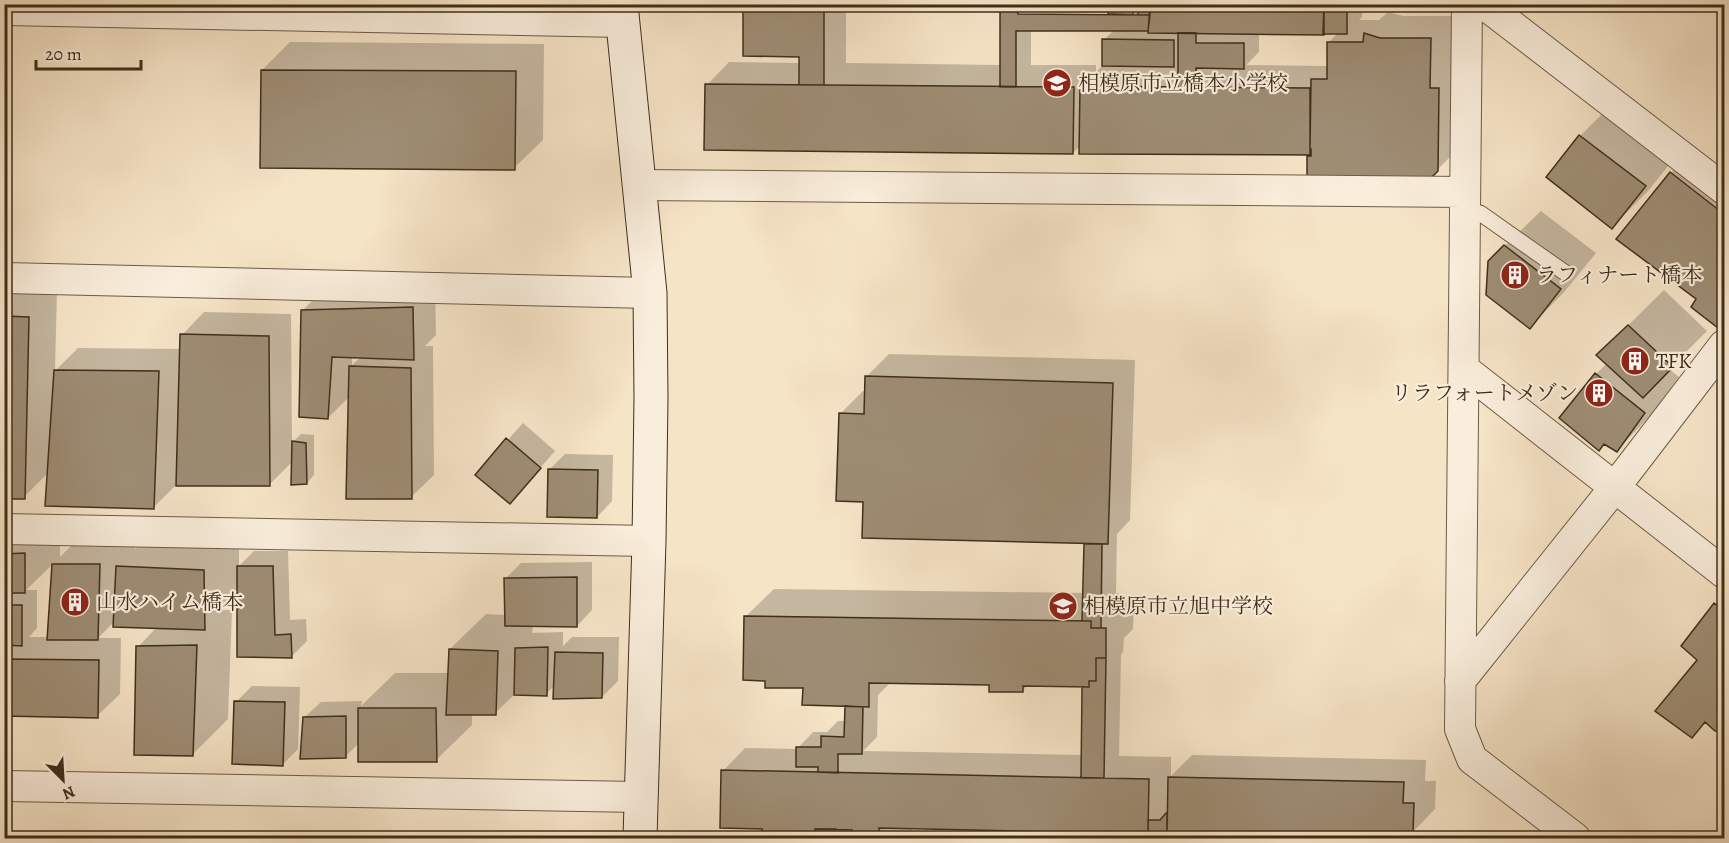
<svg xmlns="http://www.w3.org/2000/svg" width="1729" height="843" font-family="Alegreya,'Noto Serif JP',serif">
	<rect width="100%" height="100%" fill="#f6e4c7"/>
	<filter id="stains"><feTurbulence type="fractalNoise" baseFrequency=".00333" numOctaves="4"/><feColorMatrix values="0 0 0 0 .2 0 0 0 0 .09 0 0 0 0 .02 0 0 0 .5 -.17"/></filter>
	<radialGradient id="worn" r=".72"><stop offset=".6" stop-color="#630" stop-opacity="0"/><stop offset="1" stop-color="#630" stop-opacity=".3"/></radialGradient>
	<!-- shadow -->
	<path fill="#0003" fill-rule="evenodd" d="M745,4h101v59l155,2 1,-61h360v13l-3,3h20l9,-8 15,4h50l7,131 -29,29 -122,-19 3,-3 -231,-1v-8l-8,8 -366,-68 22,-23 72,1v-8zM1011,12l104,1v3l-104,-1zM1031,30h83l-10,10v24l-8,8v-7h-65zM1339,32l-11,11 -1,23 -81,-1 13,-13v-19z
		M290,42l254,2 -1,96 -29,28 -252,-98z
		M1616,100l65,50 -33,41 -36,36 -64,-50 32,-41z
		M1693,150l31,24v145l-6,7 -20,-28 -27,-125z
		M1541,211l55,42 -31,38 -35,36 -41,-66z
		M435,285l1,50 -11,11h8l1,129 -23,22 -61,-101 -22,22 -26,-107 23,-23zM352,356l9,1 -9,8z
		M4,288l53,1 -2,82 23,-23 103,1 1,-14 22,-23 87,2 1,129 9,-9 13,1v40l-7,8 -14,-22 -24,24h-93l-23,23 -104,-36 -25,25 -20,1z
		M1664,290l43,41 -38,38 10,8 -27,37 -35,36 -21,-76 11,-11 -9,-8z
		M889,354l246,6 -5,160 -13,14 -1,59h3v7l15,1 -1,28 -9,9 -1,14 -2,2 -2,102 52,1v19l21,-21 234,5 -1,21h11l-1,28 -28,29h-238v-23h-3l-1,23h-110l8,-7 -151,-4v11h-148v-10l-41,-57 22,-23 52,1 16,-17h14l11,-11h8v-14l-41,-20 -39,-8 -21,-62 29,-28 310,4 1,-48 2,-3 -223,-42 -24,-86 23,-23 3,1v-15zM891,682l100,2 31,7 6,-6h56l-1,70 -220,-4 14,-14 1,-42z
		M523,423l32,28 -45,51 -33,-28z
		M565,454l48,1 -1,46 -15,16 -48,-47z
		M60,518v39l29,-29 46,1v20l18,-18 86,4v31l15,-15h34l2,69 16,-1 1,22 -16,16 -52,-63 -17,16h10l-4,109 -36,36 -54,-108 19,-20 -42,-6 -17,17h23l-1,56 -23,22 -93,-1v-177zM54,563l-5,74h-20l8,-9v-38h-11z
		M592,562v48l-15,16 -44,-1 -1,8 31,-1v14l9,-9h47l-1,44 -16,16 -47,-12 -9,9h-31l-20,19h-23v12l-36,35 -77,-17 -14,14 -40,-40 16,-15 41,-1 -1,5 34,-33h54l1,-24 36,-35 20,1v-37l15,-15z
		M1724,596v133l-2,2 -16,-9 -14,14 7,-77 17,-55z
		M252,686l48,1 -2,62 -16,16 -46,-63z"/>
	<!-- building -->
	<path fill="#9e8d74" stroke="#3f2f1b" stroke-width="1.5" d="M743,4h81v81h-25v-28l-56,-1z
		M1000,4h18v10l132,1 -2,16h-132v56h-16z
		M1109,4h24v11l-25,-1z
		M1138,4h12v11h-12z
		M1150,4h174v31l-176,-2z
		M1324,4h23v30h-24z
		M1178,33h18v10h48v26l-48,-1 1,19h-19z
		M1364,33l16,5h51l-1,50h9l-1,83 -7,7 -124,-2v-20h4v-7h-1l1,-70h16v-37h36z
		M1102,39l72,1v27l-72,-1z
		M261,70l255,1 -1,99 -255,-2z
		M705,84l369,3 -1,67 -369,-4z
		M1080,86l230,2v67l-231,-1z
		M1579,135l67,51 -34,43 -66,-52z
		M1670,172l54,42v106l-6,8 -27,-21 5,-8 -80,-60z
		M1504,245l57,44 -31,40 -44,-34 2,-34z
		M413,307l1,53 -82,-3 -4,62 -29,-2 2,-107z
		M4,316l25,1 -4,182h-21z
		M1628,325l45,42 -30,31 -47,-43z
		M180,334l89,2 1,150h-94z
		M349,366l62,2 1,131h-66z
		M54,370l105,1 -5,138 -109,-3z
		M1595,373l50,40 -28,39 -13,-8 -5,7 -40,-33z
		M865,376l248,7 -5,161 -246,-6 1,-36 -27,-1 3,-88 25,1z
		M506,438l35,30 -31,36 -35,-29z
		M292,441l14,2 1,41 -16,1z
		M548,469l50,1 -1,48 -50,-1z
		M1084,544h18l-1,84h-10v-7h-9z
		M25,553v40h-21v-39z
		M52,564h48l-2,76h-51z
		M116,566l88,4 1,60 -92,-3z
		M237,566h36l2,69 16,-1 1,24 -55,-1z
		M577,577v50l-72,-1 -1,-48z
		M1714,603l10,8v101l-3,4 3,3v12h-9l-10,-9 -13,16 -37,-27 42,-51 -16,-14z
		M4,605h18v41l-18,-1z
		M744,616l347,5v7h15v30h-10v23h-7v6l-66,-1v6h-34v-7l-120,-2v24l-67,-2 1,-17h-38v-7l-22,-1z
		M197,645l-4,111 -59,-1 2,-109z
		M548,647l-1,49 -33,-1 1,-47z
		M449,649l49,2 -2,64h-50z
		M555,652l48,1 -1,45 -49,1z
		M1096,658h10l-2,120h-23l1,-91h7v-6h7z
		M4,659l95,1 -1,58 -94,-2z
		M234,701l51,1 -2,64 -51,-2z
		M845,706l18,1 -1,47h-24v19l-20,-1v-5h-22v-20h25v-11l23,1z
		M358,708h78l1,54h-79z
		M346,716v42l-46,1 3,-42z
		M721,770l428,9 -1,55 -269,-6v10h11h-50v-3l12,1v-6l-37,-1v9h-53v-9l-42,-1z
		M1168,777l236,5 -1,21h11l-1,30 -11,-1v6h-235z
		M1167,812v22h-19v-14h12z
		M815,829h21v9h-21z
		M1075,832l21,1v4l53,1h-74z"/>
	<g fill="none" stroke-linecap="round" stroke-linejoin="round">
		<!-- lane casing -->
		<g stroke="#6d5c46" stroke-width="17">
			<path id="lane" d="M1465,210l15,3 84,59"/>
		</g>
		<!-- street casing -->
		<g stroke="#6d5c46" stroke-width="32">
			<path id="street" d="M1467,4l-7,725 12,30 103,79
				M1484,4l240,185
				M4,10l619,12
				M639,185l826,7
				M4,278l646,15
				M1464,369l260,204
				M4,529l645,12
				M1460,681l155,-194 109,-142
				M4,786l636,11"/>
		</g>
		<!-- secondary casing -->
		<g stroke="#3f2f1b" stroke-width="35">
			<path id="secondary" d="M621,4l29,289 1,105 -2,143 -9,297"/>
		</g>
		<!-- lane -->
		<use href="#lane" stroke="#f9eddb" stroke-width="15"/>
		<!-- street -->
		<use href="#street" stroke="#f9eddb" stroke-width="30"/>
		<!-- secondary -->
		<use href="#secondary" stroke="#f9eddb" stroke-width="33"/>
	</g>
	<!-- icons -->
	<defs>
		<g id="school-disc" transform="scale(1.5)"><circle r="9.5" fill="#8f2418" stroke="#f9eddb"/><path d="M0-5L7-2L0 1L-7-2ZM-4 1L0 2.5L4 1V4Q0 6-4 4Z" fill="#fff"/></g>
		<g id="building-disc" transform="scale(1.5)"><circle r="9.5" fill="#8f2418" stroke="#f9eddb"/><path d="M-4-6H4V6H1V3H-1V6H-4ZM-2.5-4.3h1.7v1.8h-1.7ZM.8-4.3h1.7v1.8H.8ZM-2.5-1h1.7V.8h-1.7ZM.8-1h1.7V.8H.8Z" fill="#fff"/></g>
	</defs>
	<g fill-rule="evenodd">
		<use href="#school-disc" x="1057" y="83"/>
		<use href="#building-disc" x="1515" y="275"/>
		<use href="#building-disc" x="1635" y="361"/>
		<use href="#building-disc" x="1599" y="393"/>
		<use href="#building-disc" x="75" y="602"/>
		<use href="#school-disc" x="1063" y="606"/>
	</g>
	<g text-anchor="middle" stroke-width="4.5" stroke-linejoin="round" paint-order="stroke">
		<!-- poi labels -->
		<g font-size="21" fill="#3f2f1b" stroke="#f9eddb" text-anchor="start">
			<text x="1078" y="90">相模原市立橋本小学校</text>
			<text x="1536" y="282">ラフィナート橋本</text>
			<text x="1656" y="368">TFK</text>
			<text x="1578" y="400" text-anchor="end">リラフォートメゾン</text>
			<text x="96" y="609">山水ハイム橋本</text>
			<text x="1084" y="613">相模原市立旭中学校</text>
		</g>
	</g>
	<!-- margin -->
	<rect width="1729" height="843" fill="none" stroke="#f6e4c7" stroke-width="24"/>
	<rect x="6" y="6" width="1717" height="831" fill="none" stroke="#3f2f1b" stroke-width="3"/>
	<rect x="12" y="12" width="1705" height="819" fill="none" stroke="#3f2f1b" stroke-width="1.5"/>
	<!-- north arrow -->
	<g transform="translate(63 780) rotate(156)" stroke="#f9eddb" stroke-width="4.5" paint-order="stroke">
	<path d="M0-4.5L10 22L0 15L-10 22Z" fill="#3f2f1b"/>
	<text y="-9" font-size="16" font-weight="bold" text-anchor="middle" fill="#3f2f1b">N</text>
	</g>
	<!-- scale -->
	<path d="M36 60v9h105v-9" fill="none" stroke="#3f2f1b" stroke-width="3"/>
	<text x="45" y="60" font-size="18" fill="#3f2f1b" stroke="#f9eddb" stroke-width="4.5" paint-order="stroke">20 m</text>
	<rect width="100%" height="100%" filter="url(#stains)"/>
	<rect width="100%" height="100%" fill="url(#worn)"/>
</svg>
